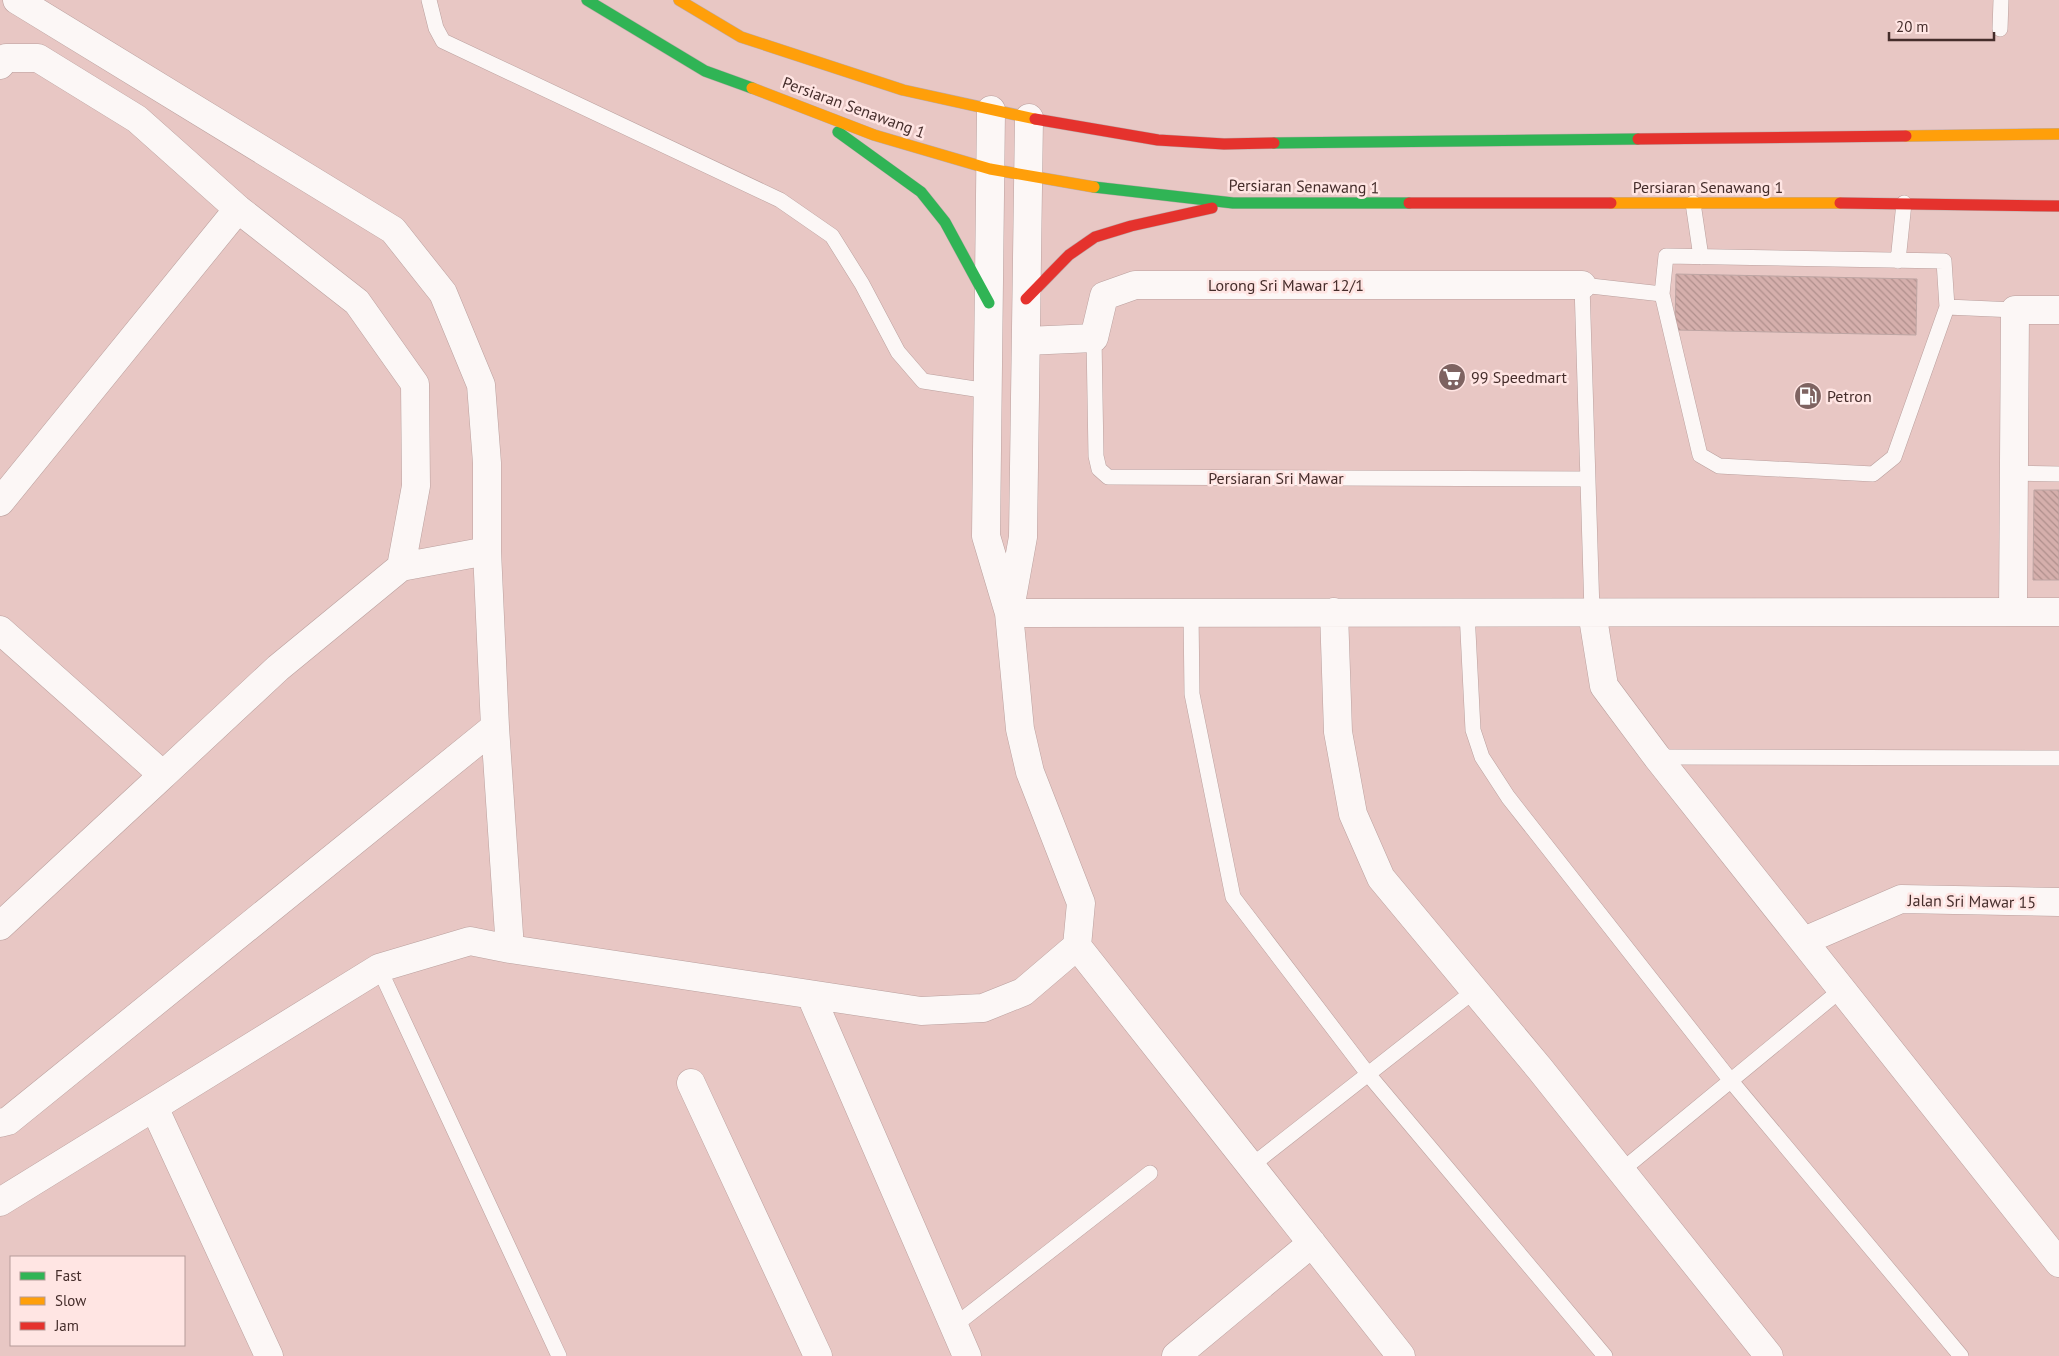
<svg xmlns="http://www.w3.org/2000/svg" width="2059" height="1356" font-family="'PT Sans',sans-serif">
	<defs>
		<pattern id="building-back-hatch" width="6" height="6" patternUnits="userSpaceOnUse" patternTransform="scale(1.25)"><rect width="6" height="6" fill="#d5afac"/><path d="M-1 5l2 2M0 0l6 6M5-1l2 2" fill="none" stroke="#af8f8c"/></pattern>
	</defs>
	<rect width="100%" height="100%" fill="#e8c7c4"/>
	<!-- building -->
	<path fill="url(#building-back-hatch)" stroke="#bea5a3" d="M1676,274l241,5 -1,56 -241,-5z
		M2034,490h25v90h-26z"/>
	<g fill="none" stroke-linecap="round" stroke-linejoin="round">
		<!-- lane casing -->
		<g stroke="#baa09e" stroke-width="16">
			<path id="lane" d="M429,0l7,28 7,13 337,159 52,36 30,48 36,68 25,29 65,10
				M2000,29l1,-29
				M1693,203l8,54
				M1898,261l6,-58
				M1662,294l38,161 19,11 154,8 21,-17 53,-150
				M1094,338l2,118 3,13 9,8 480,2
				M2014,473l45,1
				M1191,612l1,82 41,203 135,177 237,282
				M1467,612l6,118 9,27 26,40 223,284 230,275
				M1592,612l-10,-327 80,9 4,-38 278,5 3,46 68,3
				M1657,757l402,1
				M379,968l180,388
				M1251,1166l223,-175
				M1621,1171l221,-182
				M954,1326l196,-153"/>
		</g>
		<!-- street casing -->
		<g stroke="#baa09e" stroke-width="29">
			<path id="street" d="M17,0l376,230 50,63 38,92 6,78v88l8,176 15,222
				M0,65l6,-7h32l99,61 101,90 -238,293
				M238,209l119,93 58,82 1,102 -15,81
				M1026,341l68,-3 10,-42 31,-11h447
				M1010,609l13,-72 6,-419
				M1334,612l4,120 15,82 28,64 159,191 229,287
				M1592,612l12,74 53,71 402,506
				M2013,612l2,-302h44
				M1009,613l1050,-1
				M0,630l163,145 115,-107 123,-101 86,-16
				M0,926l163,-151
				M1804,941l97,-42 158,3
				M1077,946l324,410
				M811,996l156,360
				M691,1083l127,273
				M154,1107l115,249
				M0,1123l8,-2 487,-394
				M0,1202l379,-234 91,-27 40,8 411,62 62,-3 40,-16 54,-46 4,-43 -51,-131 -10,-43 -11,-116 -23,-77 5,-426
				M1176,1356l136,-113"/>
		</g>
		<!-- fast casing -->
		<g stroke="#bdaba9" stroke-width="12">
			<path id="fast" d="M587,0l118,71 47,17
				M838,132l83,60 24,30 44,81
				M1274,143l364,-4
				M1094,187l139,16h176"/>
		</g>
		<!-- slow casing -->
		<g stroke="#bdaba9" stroke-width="12">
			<path id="slow" d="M679,0l62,37 162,53 132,29
				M752,88l122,47 116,34 104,18
				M1906,136l153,-2
				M1611,203h229"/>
		</g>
		<!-- jam casing -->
		<g stroke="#bdaba9" stroke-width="12">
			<path id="jam" d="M1035,119l123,21 66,4 50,-1
				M1638,139l268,-3
				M1409,203h202
				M1840,203l219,3
				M1026,299l43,-44 26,-18 36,-11 81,-18"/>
		</g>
		<!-- lane -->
		<use href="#lane" stroke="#fcf7f6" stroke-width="15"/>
		<!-- street -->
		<use href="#street" stroke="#fcf7f6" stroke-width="28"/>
		<!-- fast -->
		<use href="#fast" stroke="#30b455" stroke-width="11"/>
		<!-- slow -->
		<use href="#slow" stroke="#ff9f0a" stroke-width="11"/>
		<!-- jam -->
		<use href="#jam" stroke="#e5322d" stroke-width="11"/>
	</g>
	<!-- icons -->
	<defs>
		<g id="supermarket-disc" transform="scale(1.4375)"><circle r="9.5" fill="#7e6361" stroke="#ffe5e3"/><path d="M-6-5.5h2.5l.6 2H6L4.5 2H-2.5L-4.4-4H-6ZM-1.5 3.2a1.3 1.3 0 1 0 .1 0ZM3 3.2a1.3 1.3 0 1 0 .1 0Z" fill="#fff"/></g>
		<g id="fuel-disc" transform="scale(1.4375)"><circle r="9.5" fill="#7e6361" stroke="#ffe5e3"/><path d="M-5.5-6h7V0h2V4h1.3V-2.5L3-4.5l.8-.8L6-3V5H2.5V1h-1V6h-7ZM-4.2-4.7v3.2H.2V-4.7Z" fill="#fff"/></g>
	</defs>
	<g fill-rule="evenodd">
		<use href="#supermarket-disc" x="1452" y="377"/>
		<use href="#fuel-disc" x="1808" y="396"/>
	</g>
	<g text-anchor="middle" stroke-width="5" stroke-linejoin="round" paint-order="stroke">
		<!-- street labels -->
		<g font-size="16" fill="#452d2b" stroke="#ffe5e3">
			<text transform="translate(854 107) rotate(20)" y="6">Persiaran Senawang 1</text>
			<text transform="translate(1304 186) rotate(1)" y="6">Persiaran Senawang 1</text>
			<text x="1708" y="193">Persiaran Senawang 1</text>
			<text x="1286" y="291">Lorong Sri Mawar 12/1</text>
			<text x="1276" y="484">Persiaran Sri Mawar</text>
			<text transform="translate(1972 901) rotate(1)" y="6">Jalan Sri Mawar 15</text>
		</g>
		<!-- poi labels -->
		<g font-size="16" fill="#452d2b" stroke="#ffe5e3" text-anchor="start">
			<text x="1471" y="383">99 Speedmart</text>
			<text x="1827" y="402">Petron</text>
		</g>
	</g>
	<!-- legend -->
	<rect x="10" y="1256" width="175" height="90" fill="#ffe5e3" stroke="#b59b99"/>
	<rect x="20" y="1272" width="25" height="8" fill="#30b455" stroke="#b59b99"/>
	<text x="55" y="1281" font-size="15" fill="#452d2b">Fast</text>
	<rect x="20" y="1297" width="25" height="8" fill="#ff9f0a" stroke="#b59b99"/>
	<text x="55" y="1306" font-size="15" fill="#452d2b">Slow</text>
	<rect x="20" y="1322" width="25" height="8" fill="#e5322d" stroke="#b59b99"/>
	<text x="55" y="1331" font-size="15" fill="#452d2b">Jam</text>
	<!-- scale -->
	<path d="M1889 32v8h105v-8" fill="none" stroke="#452d2b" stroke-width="2.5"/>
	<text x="1896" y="32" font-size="15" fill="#452d2b" stroke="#ffe5e3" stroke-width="4" paint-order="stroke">20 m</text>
</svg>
